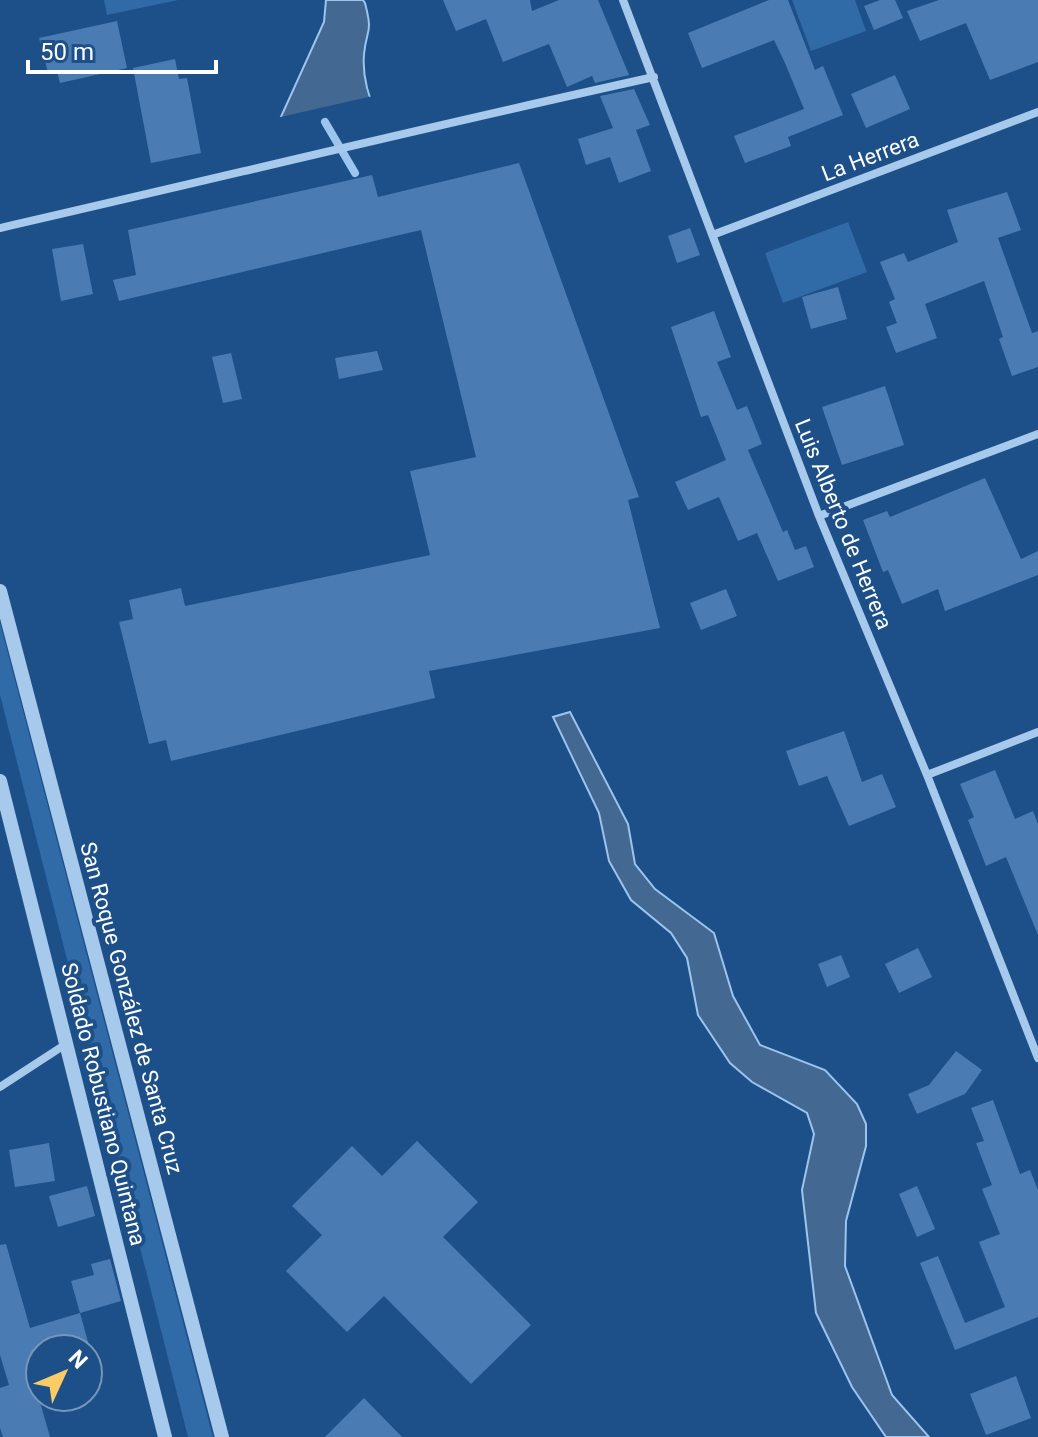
<svg xmlns="http://www.w3.org/2000/svg" width="1038" height="1437" font-family="Roboto,sans-serif">
	<rect width="100%" height="100%" fill="#1d5089"/>
	<!-- green -->
	<path fill="#306aa7" d="M104,0h74l-71,15z
		M792,0h63l11,31 -55,20z
		M848,222l19,50 -84,31 -18,-50z
		M0,623l213,814h-25l-188,-742z"/>
	<!-- water -->
	<path fill="#436892" stroke="#9bc4ee" stroke-width="2" d="M326,0h37l2,3c8,31 2,24 -1,51 -2,24 5,43 14,64l-98,1 44,-97z
		M570,712l58,112 7,40 20,25 59,44 19,63 27,49 65,25 32,34 9,20v22l-20,75 -1,45 47,129 37,42h-43l-34,-50 -36,-74 -14,-123 12,-56 -7,-21 -55,-31 -22,-19 -32,-48 -11,-57 -16,-25 -40,-33 -22,-39 -10,-48 -46,-96z"/>
	<!-- pier -->
	<path fill="#1d5089" d="M373,96l8,21 -2,5 -95,23 -4,-2 -4,-25z"/>
	<g fill="none" stroke-linecap="round" stroke-linejoin="round">
		<!-- stream -->
		<path stroke="#9bc4ee" stroke-width="8" d="M325,122l30,51"/>
	</g>
	<!-- building -->
	<path fill="#4a7cb3" d="M443,0h87l2,11 27,-11h39l31,75 -34,8 -3,-7 -25,11 -18,-43 -46,18 -17,-43 -30,12z
		M769,0h19l27,70 8,-4 20,49 -55,22 3,9 -46,17 -11,-27 70,-27 -19,-46 -11,-23 -72,28 -14,-35z
		M880,0h15l8,18 -29,12 -10,-24z
		M939,0h99v62l-48,18 -24,-57 -46,18 -13,-30z
		M117,21l10,47 -67,15 -3,-12 -9,2 -9,-35z
		M175,59l4,20 8,-1 14,75 -50,10 -18,-95z
		M895,75l15,34 -44,19 -15,-34z
		M634,89l16,36 -14,5 15,41 -32,12 -9,-26 -24,8 -8,-26 35,-11 -13,-32z
		M519,163l120,334 -11,3 32,128 -231,43 6,27 -264,63 -5,-21 -17,4 -30,-122 14,-3 -4,-19 52,-12 4,18 245,-51 -20,-84 66,-14 -55,-227 -302,71 -6,-21 23,-5 -8,-45 244,-55 6,22z
		M1007,192l14,38 -23,8 34,95 6,-2v36l-26,9 -13,-37 4,-2 -19,-56 -59,23 12,34 -41,15 -10,-26 11,-4 -8,-21 6,-3 -15,-37 24,-9 4,9 50,-20 -11,-32z
		M690,228l10,27 -23,8 -9,-27z
		M83,244l10,50 -32,7 -9,-52z
		M838,287l9,32 -36,10 -9,-32z
		M714,311l17,46 -14,5 20,48 10,-4 15,38 -14,6 35,82 4,-2 8,20 11,-4 8,21 -36,14 -21,-48 -19,8 -19,-44 -31,13 -13,-28 51,-22 -18,-45 -7,2 -30,-90z
		M377,351l6,19 -44,9 -4,-21z
		M231,353l11,46 -19,4 -11,-46z
		M885,386l19,59 -62,20 -20,-58z
		M985,478l36,81 17,-8v24l-93,36 -7,-22 -36,15 -14,-34 -5,2 -20,-52 24,-9 3,6z
		M726,589l11,27 -36,14 -11,-27z
		M844,731l18,51 20,-8 14,33 -47,19 -22,-50 -28,10 -13,-35z
		M995,770l20,49 18,-8 5,13v111l-32,-78 -20,9 -18,-46 6,-3 -14,-33z
		M918,948l14,29 -33,16 -14,-29z
		M841,955l9,22 -23,10 -9,-23z
		M956,1051l26,19 -17,24 -48,20 -9,-20 21,-9z
		M993,1100l27,74 10,-4 8,20v127l-83,33 -35,-87 18,-7 27,67 40,-16 -26,-65 21,-8 -18,-45 10,-4 -16,-42 8,-2 -13,-33z
		M417,1141l61,61 -35,35 88,88 -60,59 -87,-88 -37,36 -61,-61 36,-36 -30,-29 60,-60 30,30z
		M49,1143l6,38 -40,6 -6,-37z
		M87,1186l8,30 -37,11 -9,-31z
		M917,1186l18,43 -18,8 -18,-43z
		M6,1244l24,84 50,-15 10,36h-50v53l10,35h-47l-3,-9v-40l9,-3 -9,-30v-110z
		M110,1259l11,42 -41,12 -9,-32 23,-6 -3,-11z
		M1016,1376l15,42 -45,17 -16,-41z
		M364,1398l38,39h-77z"/>
	<g fill="none" stroke-linecap="round" stroke-linejoin="round">
		<!-- minor -->
		<path stroke="#a7c9ec" stroke-width="8" d="M623,0l196,516 108,259 111,283
			M0,228c218,-50 435,-103 654,-151
			M715,234l323,-122
			M819,516l219,-82
			M927,775l111,-43
			M0,1087l66,-43"/>
		<!-- tertiary -->
		<path stroke="#a7c9ec" stroke-width="14" d="M0,591l222,846
			M0,781l165,656"/>
	</g>
	<g text-anchor="middle" stroke-width="8" stroke-linejoin="round" paint-order="stroke">
		<!-- street labels -->
		<g font-size="22" fill="#fff" stroke="#1d5089">
			<text transform="translate(870 156) rotate(-21)" y="8">La Herrera</text>
			<text transform="translate(844 524) rotate(68)" y="8">Luis Alberto de Herrera</text>
			<text transform="translate(132 1008) rotate(75)" y="8">San Roque González de Santa Cruz</text>
			<text transform="translate(104 1104) rotate(76)" y="8">Soldado Robustiano Quintana</text>
		</g>
	</g>
	<!-- north arrow -->
	<g transform="translate(64 1373) rotate(46)"><circle r="38" fill="#1d5089" stroke="#7796b8" stroke-width="2"/>
	<path d="M0-6L14 30L0 20L-14 30Z" fill="#fbcb66"/>
	<text y="-12" font-size="22" font-weight="bold" text-anchor="middle" fill="#ffffff">N</text>
	</g>
	<!-- scale -->
	<path d="M28 60v12h188v-12" fill="none" stroke="#ffffff" stroke-width="4"/>
	<text x="40" y="60" font-size="24" fill="#ffffff" stroke="#1d5089" stroke-width="6" paint-order="stroke">50 m</text>
</svg>
